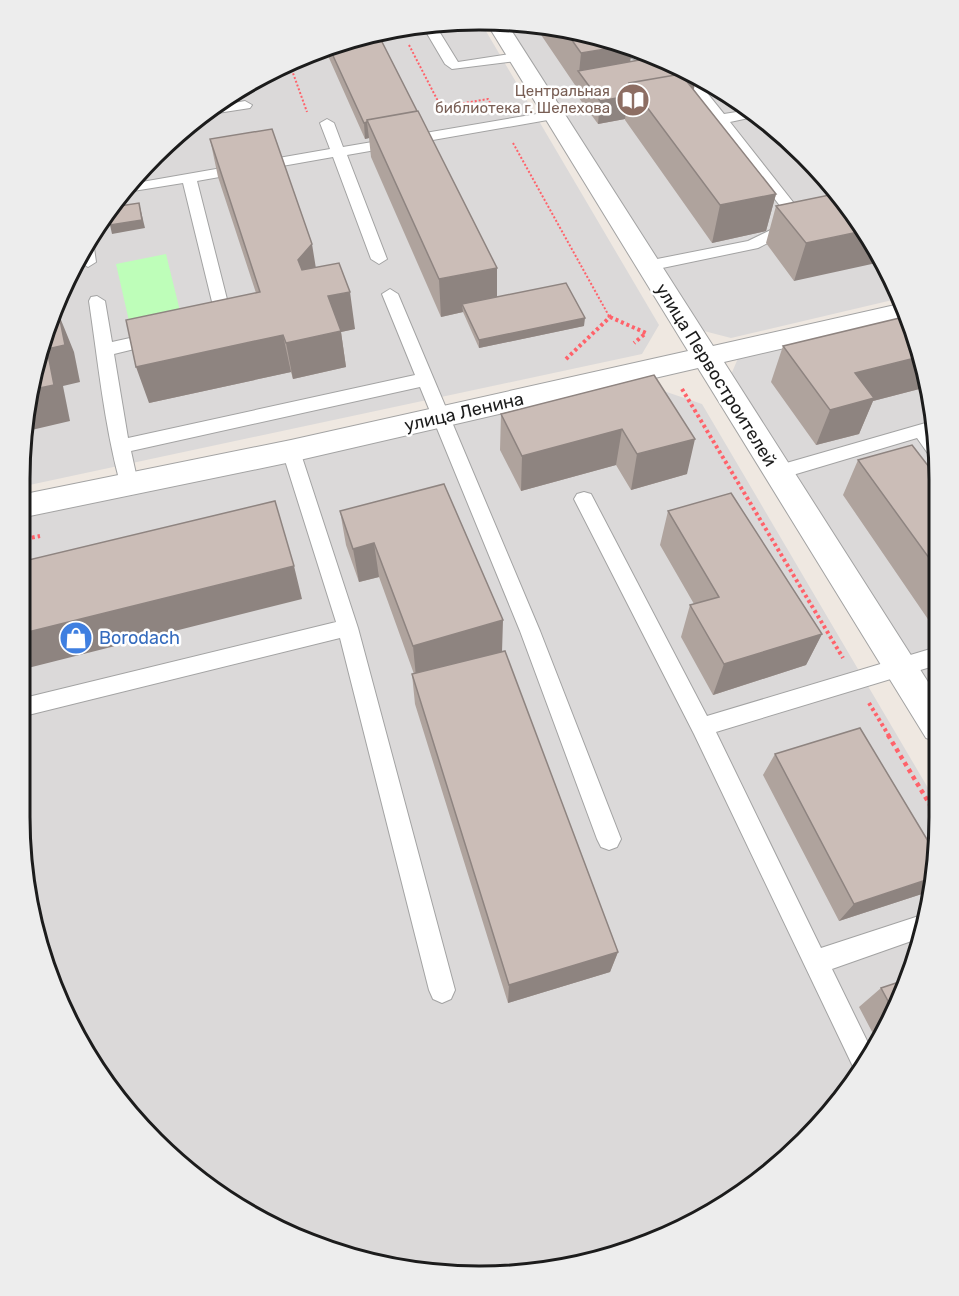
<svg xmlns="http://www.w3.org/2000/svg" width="959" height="1296" font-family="Rubik,sans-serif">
	<rect width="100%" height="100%" fill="#efe8e1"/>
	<!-- residential -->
	<path fill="#dbd9d9" d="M450,20l30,1 179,304 -17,29 -622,133v-37l15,-89 62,-137 103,-110 76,-47 85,-32z
		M502,22l38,1 88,21 82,37 73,53 62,66 56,98 -170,40 -31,-8z
		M909,318l27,101 1,280 -207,-322 9,-21z
		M640,383l62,21 236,401v42l-23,117 -37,82 -52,74 -67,62 -131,70 -118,23 -120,-7 -114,-39 -122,-87 -73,-95 -46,-111 -15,-120v-297z"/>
	<!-- park -->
	<path fill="#befeb9" d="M166,254l14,57 -51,10 -13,-57z"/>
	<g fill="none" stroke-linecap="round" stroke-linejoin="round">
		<!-- service casing -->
		<g stroke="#a3a3a3" stroke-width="2">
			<path id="service" d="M434,23l24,39 59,-9 7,4 -7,4 -65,8 -7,-5 -23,-39z
				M604,38l87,35 33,41 25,-4 9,6 -28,6 74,94 45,-9 4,8 -52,11 -43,22 -110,23 -6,-1 -2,-4 2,-4 106,-21 43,-21 -110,-142 -74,-30z
				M245,101l7,4 -2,3 -52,8 14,-9z
				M554,111l7,4 -2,3 -212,37 40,104 -8,5 -8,-5 -38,-102 -136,24 34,134 -9,13 -6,2 -8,-6 7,-10 -32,-131 -56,9 9,-9 194,-34 -10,-26 7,-4 7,4 9,24z
				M88,244l6,4 2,14 -8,5 -8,-5z
				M390,289l8,5 142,337 81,208 -4,8 -8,3 -8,-3 -4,-8 -77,-208 -100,-244 -289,64 7,32 -2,5h-14l-2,-5c-16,-59 -22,-122 -31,-182l2,-4 6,-1 8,5 7,41 45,-10 8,6 -2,4 -49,12 14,84 287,-63 -33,-81z
				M936,420l-3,13 3,24 -7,-2 -12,-17 -141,42 -7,-2 -2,-5 2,-5z
				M291,444l7,2 2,5 58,177 97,362 -4,9 -9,4 -9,-4 -4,-9 -89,-352 -320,79v-18l316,-77 -54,-171 2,-5z
				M584,492l7,2 116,222 230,-69v18l-221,67 105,216 104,-34 -5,24 -88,31 41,84 -16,22 -163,-341 -120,-235 3,-5z"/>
		</g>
		<!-- minor casing -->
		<g stroke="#a3a3a3" stroke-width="2">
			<path id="minor" d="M486,22h20l207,324 191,-43 5,16 -185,43 213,334 1,46 -12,-4 -228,-370 -407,94 -271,56v-23l271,-55 397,-89z"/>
		</g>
		<!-- path-far2 -->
		<path stroke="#ff626a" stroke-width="2" stroke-dasharray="2 2" stroke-linecap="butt" d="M401,28l4,8
			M409,45l32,62 47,-8 2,4
			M289,62l18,50
			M258,88l7,-14
			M513,143l96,173"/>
		<!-- path-far1 -->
		<path stroke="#ff626a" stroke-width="4" stroke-dasharray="3 3" stroke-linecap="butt" d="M610,317l36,16 -12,10
			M566,359l44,-42 -1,-2
			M682,389l161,269
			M20,540l20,-4
			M869,703l20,33"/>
		<!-- path -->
		<path stroke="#ff626a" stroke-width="4.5" stroke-dasharray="4 4" stroke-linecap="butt" d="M888,735l50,83"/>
		<!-- service -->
		<use href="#service" fill="#fff" fill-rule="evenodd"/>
		<!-- minor -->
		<use href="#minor" fill="#fff" fill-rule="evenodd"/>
	</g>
	<!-- wall -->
	<path fill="#afa39d" d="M533,23h7l88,21 4,2 -2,15 64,29 82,104 -10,37 -54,12 -87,-123v-1l-27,5 -22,-30 1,-6z
		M361,35l136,262 87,29 -105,22 -16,-36 -22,5 -70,-160 -2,-19 -4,1 -40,-90z
		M210,139l106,129 39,61 -14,3 5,35 -53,12 -2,-7 -142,31 107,-110 -38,-116z
		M839,193l-45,88 -28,-38 10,-37z
		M908,316l19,71 -54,14 -14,33 -43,11 -45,-63 12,-36z
		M654,375l33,99 -56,16 -15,-25 -95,26 -21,-41 1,-36z
		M858,460l78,16 1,151 -3,1 -91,-133z
		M340,511l162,141 116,300 -8,20 -102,31 -93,-299 -3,-30h2l-35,-97 -20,5 -13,-37z
		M668,511l154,123 -16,31 -93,30 -32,-58 9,-32 4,-1 -34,-59z
		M775,754l162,102 -7,34 -2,2 -89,29 -76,-146z
		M908,979l-29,66 -20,-38 22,-19z"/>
	<!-- shaded-wall -->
	<path fill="#8e8480" d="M630,45l2,1 -4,36 -49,-9 2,-20z
		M695,83l-4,23 -53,-12z
		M628,96l-3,23 -27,5 2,-23z
		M367,122l2,16 -4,1 -1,-16z
		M776,194l-10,37 -54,12 8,-38z
		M139,203l6,25 -33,6 -2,-9z
		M863,231l18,31 -87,19 12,-38z
		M312,244l6,37 -14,16 -6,-37z
		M497,268v37l-35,-1 1,8 -22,5 -2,-38z
		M350,292l5,37 -14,3 5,35 -53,12 -7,-36 42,-47z
		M59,315l15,37 6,30 -17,4 7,35 -47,11 7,-42 17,-41z
		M585,318l-1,8 -105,22v-8z
		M283,335l8,37 -142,31 -13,-36z
		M919,357l8,30 -54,14 -14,33 -43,11 14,-35 25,-37z
		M622,429l-6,36 -95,26 1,-35z
		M695,439l-8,35 -56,16 6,-36z
		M374,543l5,34 -20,5 -6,-33z
		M294,566l8,33 -282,71v-36z
		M503,620l-1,32 -86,25 -3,-31z
		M822,634l-16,31 -93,30 11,-31z
		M932,878l-2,12 -2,2 -89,29 15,-17z
		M618,952l-8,20 -102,31 1,-18z"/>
	<!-- building -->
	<path fill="#cbbdb7" stroke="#8e8480" stroke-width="1.5" d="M564,29l64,15 2,1 -49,8z
		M377,32l40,79 -50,9v2l-3,1 -35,-76 32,-12z
		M656,57l27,12 12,14 -6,1 -8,-10 -52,9 -1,13 -28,5 -22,-30z
		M681,74l95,120 -56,11 -91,-122z
		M418,111l79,157 -58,11 -72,-159z
		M272,129l40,115 -14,16 4,10 37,-7 11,29 -22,4 13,35 -55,12 -3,-8 -147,32 -10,-47 134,-28 -50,-153z
		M839,193l6,7 18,31 -57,12 -30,-37z
		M139,203l3,17 -32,5 -2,-12 5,-6z
		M566,283l19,35 -106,22 -17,-36z
		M59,315l6,30 -18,4 7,36 -24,5 5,-29 20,-45z
		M908,316l11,41 -64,16 19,25 -44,12 -47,-64z
		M654,375l41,64 -58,15 -15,-25 -100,27 -21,-42z
		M912,445l24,31 1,93 -79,-109z
		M444,484l59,136 -90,26 -39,-103 -21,6 -13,-38z
		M731,493l91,141 -98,30 -34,-59 29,-8 -51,-86z
		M275,501l19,65 -274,68v-72z
		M505,651l113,301 -109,33 -97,-311z
		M860,728l77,128 -5,22 -78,26 -79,-150z
		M908,979l-14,33 -13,-24z"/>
	<!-- icons -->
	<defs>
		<g id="library-disc" transform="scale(1.725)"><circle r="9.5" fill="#8d6e63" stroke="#fff"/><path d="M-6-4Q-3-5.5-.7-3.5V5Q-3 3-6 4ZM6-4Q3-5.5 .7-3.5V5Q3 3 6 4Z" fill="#fff"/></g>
		<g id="shop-disc" transform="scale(1.725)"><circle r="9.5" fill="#3f7fe0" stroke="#fff"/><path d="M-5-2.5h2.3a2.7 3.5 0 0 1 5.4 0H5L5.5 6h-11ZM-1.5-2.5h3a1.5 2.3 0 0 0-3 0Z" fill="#fff"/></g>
	</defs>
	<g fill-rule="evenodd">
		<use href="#library-disc" x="633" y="100"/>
		<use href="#shop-disc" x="76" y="638"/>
	</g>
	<g text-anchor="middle" stroke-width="5" stroke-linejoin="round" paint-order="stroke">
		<!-- far-education labels -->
		<g font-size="15" fill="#785e54" stroke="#fff" text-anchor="end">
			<text x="610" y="96">Центральная<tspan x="610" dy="17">библиотека г. Шелехова</tspan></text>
		</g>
		<!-- street labels -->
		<g font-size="18" fill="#1c1c1c" stroke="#fff">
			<text transform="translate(716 375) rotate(58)" y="6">улица Первостроителей</text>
			<text transform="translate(464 412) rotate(-13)" y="6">улица Ленина</text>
		</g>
		<!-- shop labels -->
		<g font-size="18" fill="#366cbe" stroke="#fff" text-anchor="start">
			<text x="99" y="644">Borodach</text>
		</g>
	</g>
	<!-- crop -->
	<path d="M0 0H959V1296H0ZM479 30H480A449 449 0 0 1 929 479V817A449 449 0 0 1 480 1266H479A449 449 0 0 1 30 817V479A449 449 0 0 1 479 30Z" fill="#ededed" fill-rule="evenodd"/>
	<path fill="none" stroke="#1c1c1c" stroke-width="3" d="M479 30H480A449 449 0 0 1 929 479V817A449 449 0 0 1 480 1266H479A449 449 0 0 1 30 817V479A449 449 0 0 1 479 30Z"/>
</svg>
